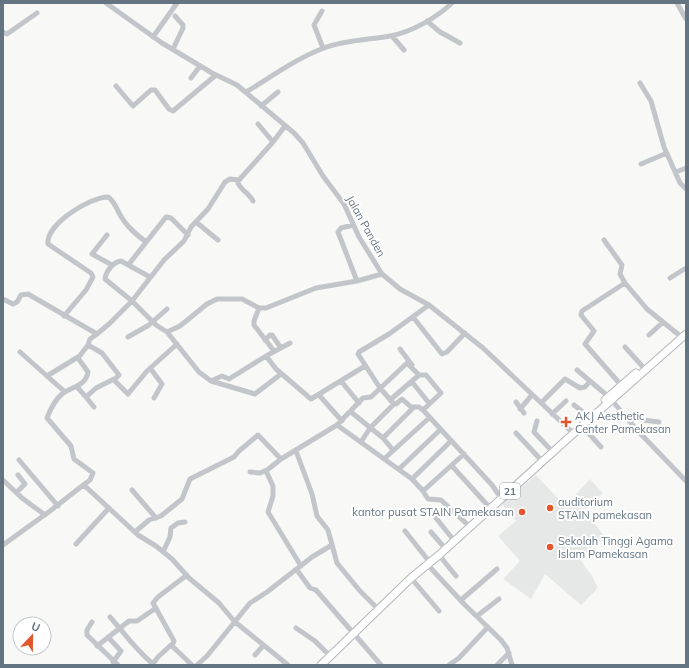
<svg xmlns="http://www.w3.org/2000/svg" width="689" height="668" font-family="Mulish,sans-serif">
	<rect width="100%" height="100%" fill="#f8f8f6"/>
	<!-- built -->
	<path fill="#e6e7e7" d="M536,475l29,31 25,-27 13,14 -19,16 21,28 -26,21 13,18 6,12 -17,17 -36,-31 -14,25 -28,-20 17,-18 -22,-25 18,-15 -14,-17z"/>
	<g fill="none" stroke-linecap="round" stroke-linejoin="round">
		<!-- highway casing -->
		<g stroke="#b3b7bb" stroke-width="9">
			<path id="highway" d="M605,400l31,-27
				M321,665l90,-87 28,-23 125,-113 122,-108"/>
		</g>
		<!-- minor -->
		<path stroke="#c2c6ca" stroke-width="5" d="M106,3l56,40 50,30 25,12 57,48 9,10 20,33 21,28 15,33 23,37 18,15 29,16 54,43 90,85
			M677,3l9,16
			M322,11l-8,14 9,23
			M427,21l13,11 20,11
			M3,32l4,2 30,-21
			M392,36l12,14
			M153,37l24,-34
			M173,49l10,-21v-3l-8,-9
			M191,78l9,-12
			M640,83l11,18 13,46 16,36 6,6
			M116,86l17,20 18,-16h4l14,19 4,2 43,-36
			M246,92c25,-15 51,-34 78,-44 21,-8 43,-8 66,-12 22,-4 46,-18 62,-33
			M261,106l17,-14
			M258,124l15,18
			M641,164l26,-11
			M676,172l10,-4
			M237,181c3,9 12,12 16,20
			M196,222l22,18
			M353,225l-12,3 -3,4 19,49
			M107,235l-15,19 20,11
			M604,240l18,25 -2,9 5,9
			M129,264l37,-47 5,1 17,17
			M150,277l-29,-16c-8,1 -15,10 -16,18l27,22 24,24 11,7 13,-6 27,-22 10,-5h25l17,9h7l50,-20 41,-7 25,-7
			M670,278l16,-10
			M3,299l10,5 4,-2 4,-7 7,-1 69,40 12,-10 23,-23 32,-41 20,-19 7,-14 17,-18 17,-27 5,-3 9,1 34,-38 12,-16
			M429,305l-40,29 -30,18 -1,2 22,34 13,15 3,1 6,-5 9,8h8l4,3 69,75 9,13
			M259,308l-5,13v4l20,26
			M64,316l22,-26 7,-13 -2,-4 -43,-29c-2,-20 42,-47 60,-47 7,4 9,14 14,21 6,10 15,17 24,24
			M413,317l29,37 5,-2 18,-19
			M167,332l32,40 12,9 11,-5 7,3 37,-23 24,-13
			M97,334l-7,5 -2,6 14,8 17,22 -5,5 14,14 19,-23 30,-27
			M649,335l14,-13
			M128,337l21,-12 18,-16
			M265,340l5,-5h2l9,13
			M625,347l18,20
			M400,349l12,16
			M20,352l45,40
			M266,356l10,13 35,30 54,-33
			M150,368l12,16 -8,14
			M577,370l13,11
			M47,376l31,-19
			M211,381l44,13 26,-20
			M341,381l18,22
			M412,382l17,21
			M621,385l-36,-41 9,-13 -13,-16 1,-4 43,-28 22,26 32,26
			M77,387l9,10
			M319,395l23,26
			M390,400l29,-25h7l15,18 -18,17
			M516,402l8,11
			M541,403l24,-24 15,9 5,-1 5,-6 19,16 27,32 50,52
			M574,405l14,11
			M94,407l-8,-10 10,-9 18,-9
			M520,409l12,-14
			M351,412l32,26 10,12
			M552,414l14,-13
			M626,418l33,4
			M537,421l-3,11 16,17
			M337,425l75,54 11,12 5,8 13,1 26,24
			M582,426l19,21
			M516,433l26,28
			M383,438l30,-30
			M361,442l9,-14 24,-24
			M296,451l16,43 5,22 11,14 9,33 23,28 19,19
			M384,459l45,-41
			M19,460l39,46
			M452,466l38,42
			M399,469l41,-39
			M250,472l10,1 7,-3
			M412,479l39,-38
			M4,481l18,17 23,17
			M82,486l8,-6 3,-7 -19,-14 -3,-13 -24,-28c3,-8 8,-18 15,-24 9,-7 24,-8 26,-22l-10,-14 10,-13
			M132,490l24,28
			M423,491l41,-37
			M17,492l8,-8 -7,-9
			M432,513l20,25
			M405,531l23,29
			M135,532l14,-12 12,-4 21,-17 8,-20 44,-22 5,-6 19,-16 23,24
			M431,532l12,14
			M76,544l33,-36
			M3,545l47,-34 32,-25 4,1 52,48 18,11 16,13 17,19 30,25 15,18 54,44
			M163,552l7,-15 1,-9 7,-5 7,-1
			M439,555l17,21
			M426,563l38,41 37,36 6,8 5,17
			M301,566l-33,-54 5,-16v-10l-7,-15 15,-12 56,-34 26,-27 8,-1 36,-34 12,12
			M297,570l13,18 6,2 65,75
			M411,578l28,33
			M461,600l36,-31
			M477,616l22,-17
			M110,617c15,17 26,33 43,47
			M92,622l-5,8v5l31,30
			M296,628l19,13 15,15
			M108,637l13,14 -8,11
			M97,646l32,-25h8l19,-13
			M172,646l2,-5 -21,-38 5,-6 29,-22
			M255,655l8,-9
			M152,665l6,-8 13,-12 21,20
			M197,665l10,-9 43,-53 17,-11 45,-35 20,-12
			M449,665l10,-7 29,-31
			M497,665l12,-12"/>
		<!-- highway -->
		<use href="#highway" stroke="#fff" stroke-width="7"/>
	</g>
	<!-- markers -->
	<g fill="#e2552d" stroke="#fff" stroke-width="1.5">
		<path d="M564 416h4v4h4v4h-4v4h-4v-4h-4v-4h4z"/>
		<circle cx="550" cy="508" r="4"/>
		<circle cx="522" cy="512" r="4"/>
		<circle cx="550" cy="547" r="4"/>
	</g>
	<g text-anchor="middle" stroke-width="4" stroke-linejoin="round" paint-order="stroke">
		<!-- shield labels -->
		<rect fill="#fff" stroke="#929ea7" stroke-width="1" x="500" y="483" width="20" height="16" rx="3"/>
		<g font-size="10" font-weight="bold" fill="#647481">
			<text x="510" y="495">21</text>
		</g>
		<!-- street labels -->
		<g font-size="11" fill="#647481" stroke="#fff">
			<text transform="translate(366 226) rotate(61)" y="4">Jalan Panden</text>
		</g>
		<!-- poi labels -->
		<g font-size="11" fill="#647481" stroke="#fff" text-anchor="start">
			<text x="575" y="420">AKJ Aesthetic<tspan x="575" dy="13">Center Pamekasan</tspan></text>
			<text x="558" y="506">auditorium<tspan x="558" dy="13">STAIN pamekasan</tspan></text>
			<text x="514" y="516" text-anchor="end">kantor pusat STAIN Pamekasan</text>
			<text x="558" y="545">Sekolah Tinggi Agama<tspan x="558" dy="13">Islam Pamekasan</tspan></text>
		</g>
	</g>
	<!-- border -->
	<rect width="689" height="668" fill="none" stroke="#647481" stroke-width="8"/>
	<!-- north arrow -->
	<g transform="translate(32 636) rotate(22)"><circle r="19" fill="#ffffff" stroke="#c1c7cd"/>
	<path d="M0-3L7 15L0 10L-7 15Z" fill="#e2552d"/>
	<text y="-6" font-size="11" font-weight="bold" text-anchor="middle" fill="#647481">U</text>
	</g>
</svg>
